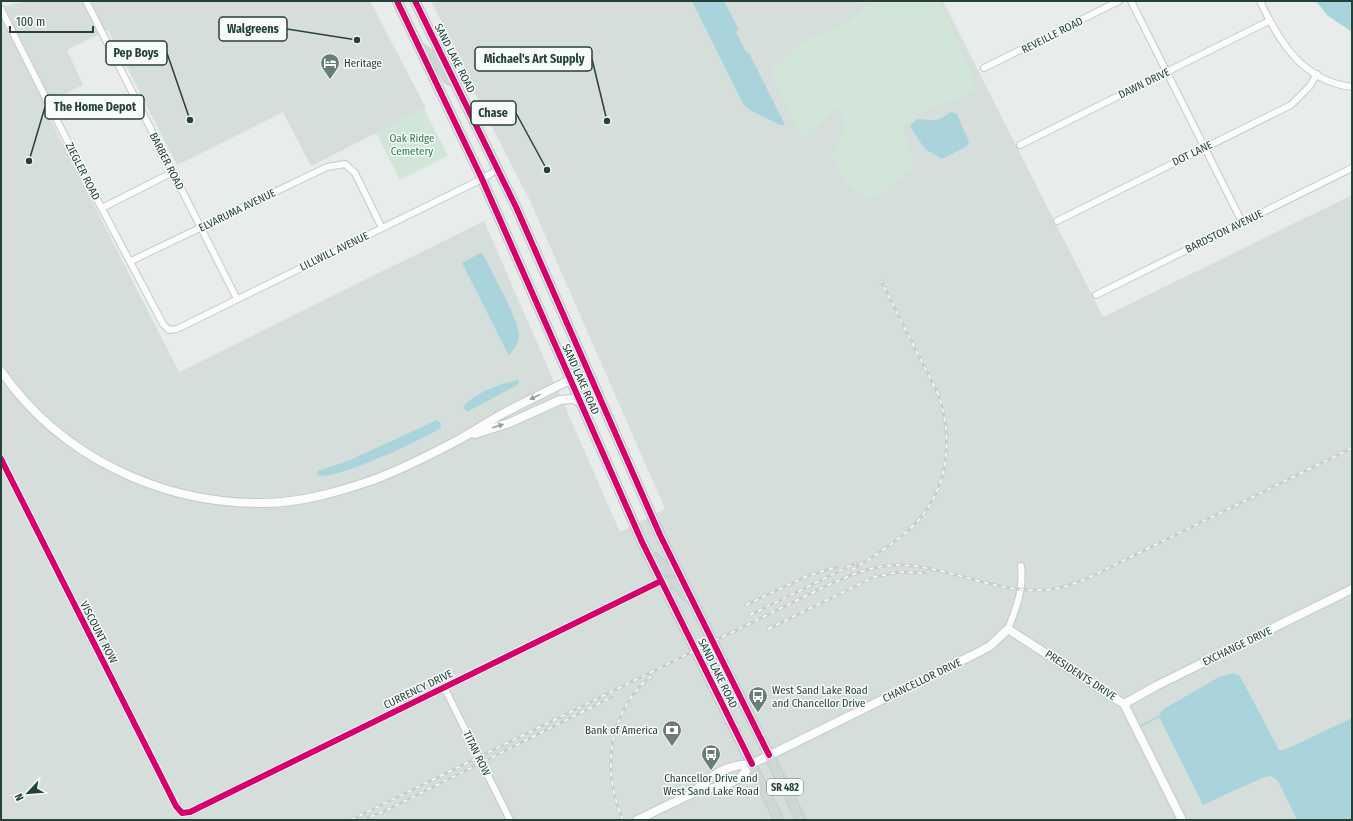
<svg xmlns="http://www.w3.org/2000/svg" width="1353" height="821" font-family="'Fira Sans Condensed',sans-serif">
	<rect width="100%" height="100%" fill="#e8edeb"/>
	<!-- built -->
	<path fill="#d6dedb" d="M28,1h342l56,107 -115,58 -28,-54 -106,53 -69,-135 -41,20 16,35 -40,20 136,267 305,-151 136,311 45,-23 -134,-306 -79,-154 2,-2 -23,-46h512l160,316 249,-122v625h-1351v-813z"/>
	<!-- green -->
	<path fill="#d1e6d8" d="M877,1h61l6,9 30,68 1,13 -59,24 -13,14 11,38 -37,29 -10,3 -19,-15 -16,-28c10,-20 21,-28 4,-48l-34,30 -20,-40 -10,-29 35,-29 40,-17 16,-15z
		M424,109l24,47 -48,24 -24,-47z"/>
	<!-- water -->
	<path fill="#a9d4db" d="M692,1h32l15,29 -3,2 10,20 3,1 36,72h-5l-29,-14 -8,-7z
		M1316,1h36v31l-24,-16z
		M951,112l6,2 12,28 -2,4 -25,13 -17,-10 -15,-22c7,-14 16,-5 26,-7 5,-1 10,-5 15,-8z
		M482,252c9,19 35,64 37,82 1,8 -6,16 -10,22l-47,-93z
		M518,380l1,4 -52,28 -4,-5c12,-15 37,-23 55,-27z
		M437,420l3,2 1,6c-18,11 -107,54 -124,47l1,-4 32,-11z
		M1234,673l6,3 39,74h5l68,-32v102h-55l-19,-39 -7,-5 -7,1 -61,28 -44,-88 3,-7 57,-33z"/>
	<g fill="none" stroke-linecap="round" stroke-linejoin="round">
		<!-- stream -->
		<path stroke="#a9d4db" stroke-width="1.5" d="M1139,727l21,-11"/>
		<!-- street casing -->
		<g stroke="#c5cac8" stroke-width="8">
			<path id="street" d="M86,1l151,298
				M1131,1l111,221
				M1260,1c19,41 43,80 92,86
				M1,9l91,181 71,134 6,6 8,-1 305,-150 16,-10
				M984,68l135,-67
				M1020,145l249,-124
				M102,208l71,-36
				M1057,221l234,-116 18,-18 8,-13
				M131,261l196,-94 18,-3 10,9 27,55
				M1096,295l256,-127
				M1,459l175,347 6,7 8,-1 471,-231
				M1008,629c8,-20 16,-41 13,-63
				M444,687l66,133"/>
		</g>
		<!-- secondary casing -->
		<g stroke="#c3cbc8" stroke-width="10">
			<path id="secondary" d="M1,371c59,85 159,133 262,132 37,0 75,-11 110,-23 29,-11 59,-26 87,-41 15,-8 29,-18 44,-26 22,-12 44,-22 66,-33
				M475,434l34,-11 51,-23 13,-1 8,4
				M1124,704l32,-18 196,-97
				M693,792c20,-17 31,-27 59,-28
				M637,820l56,-27 35,-9 12,-6 12,-14 227,-112 11,-6 18,-17 116,75 58,116"/>
		</g>
		<!-- primary casing -->
		<g stroke="#c3ccc9" stroke-width="11">
			<path id="primary" d="M397,1l85,178 160,363 137,278
				M415,1l101,206 144,328 141,285
				M421,48l13,10 15,22
				M565,359l13,14 12,4
				M570,380l15,6 11,13
				M654,557l13,13 12,2
				M661,581c13,-1 18,5 25,15"/>
		</g>
		<!-- street -->
		<use href="#street" stroke="#fcfcfc" stroke-width="6"/>
		<!-- secondary -->
		<use href="#secondary" stroke="#fcfcfc" stroke-width="8"/>
		<!-- primary -->
		<use href="#primary" stroke="#cfd7d5" stroke-width="9"/>
		<!-- rail casing -->
		<g stroke="#c9cdcc" stroke-width="3">
			<path id="rail" d="M852,570c19,-12 40,-25 58,-41 38,-36 44,-85 29,-133l-58,-115
				M746,605l61,-29 30,-9
				M750,615l106,-52
				M768,629l106,-52 26,-5 25,1
				M351,820l479,-236c22,-9 43,-19 67,-19 47,0 96,27 143,25 18,0 34,-6 50,-13l262,-129
				M362,820l25,-10 225,-113
				M623,820c-22,-49 -15,-108 28,-144"/>
		</g>
		<!-- rail -->
		<use href="#rail" stroke="#f7fbf9" stroke-width="1.5" stroke-dasharray="4.5" stroke-linecap="butt"/>
		<!-- cycleway casing -->
		<g stroke="#f7fbf9" stroke-width="8">
			<path id="cycleway" d="M397,1l85,178 160,363 110,222
				M415,1l101,206 144,328 109,220
				M1,459l175,347 6,7 8,-1 471,-231"/>
		</g>
		<!-- cycleway -->
		<use href="#cycleway" stroke="#d6006c" stroke-width="6"/>
	</g>
	<!-- one-way arrows -->
	<defs><path id="oneway-solid" d="M-6-.8H1V-3.2L6.5 0L1 3.2V.8H-6Z"/></defs>
	<g fill="#909f9b">
		<use href="#oneway-solid" transform="translate(535 397) rotate(154)"/>
		<use href="#oneway-solid" transform="translate(498 426) rotate(-18)"/>
	</g>
	<!-- icons -->
	<defs>
		<g id="hotel-pin" transform="scale(1)"><path d="M0 17L-7.5 6A9.5 9.5 0 1 1 7.5 6Z" fill="#697e78" stroke="#f7fbf9"/><path d="M-6-4.5h1.5V1H6V5H4.5V3h-9V5H-6ZM-4 0a1.8 1.8 0 1 1 3.6 0ZM.5 0V-2.5h3Q6-2.5 6 0Z" fill="#fff"/></g>
		<g id="bus-pin" transform="scale(1)"><path d="M0 17L-7.5 6A9.5 9.5 0 1 1 7.5 6Z" fill="#697e78" stroke="#f7fbf9"/><path d="M-5-6H5V4H4V6H2V4H-2V6H-4V4H-5ZM-3.5-4V0h7V-4ZM-3.5 1.2v1.5H-2V1.2ZM2 1.2v1.5H3.5V1.2Z" fill="#fff"/></g>
		<g id="bank-pin" transform="scale(1)"><path d="M0 17L-7.5 6A9.5 9.5 0 1 1 7.5 6Z" fill="#697e78" stroke="#f7fbf9"/><path d="M-6-4H6V4H-6ZM0-2.3a2.3 2.3 0 1 0 0 4.6a2.3 2.3 0 1 0 0-4.6Z" fill="#fff"/></g>
	</defs>
	<g fill-rule="evenodd">
		<use href="#hotel-pin" x="330" y="63"/>
		<use href="#bus-pin" x="758" y="696"/>
		<use href="#bank-pin" x="672" y="730"/>
		<use href="#bus-pin" x="711" y="754"/>
	</g>
	<g text-anchor="middle" stroke-width="3" stroke-linejoin="round" paint-order="stroke">
		<!-- shield labels -->
		<rect fill="#f7fbf9" stroke="#637a73" stroke-width="1" x="767" y="779" width="36" height="16" rx="3"/>
		<g font-size="10" font-weight="bold" fill="#24423a">
			<text x="785" y="791">SR 482</text>
		</g>
		<!-- street labels -->
		<g font-size="11" fill="#24423a" stroke="#f7fbf9">
			<text transform="translate(1052 35) rotate(-27)" y="4">REVEILLE ROAD</text>
			<text transform="translate(455 58) rotate(63)" y="4">SAND LAKE ROAD</text>
			<text transform="translate(1144 83) rotate(-26)" y="4">DAWN DRIVE</text>
			<text transform="translate(1192 153) rotate(-26)" y="4">DOT LANE</text>
			<text transform="translate(167 161) rotate(63)" y="4">BARBER ROAD</text>
			<text transform="translate(83 171) rotate(63)" y="4">ZIEGLER ROAD</text>
			<text transform="translate(237 210) rotate(-26)" y="4">ELVARUMA AVENUE</text>
			<text transform="translate(1224 231) rotate(-26)" y="4">BARDSTON AVENUE</text>
			<text transform="translate(334 251) rotate(-26)" y="4">LILLWILL AVENUE</text>
			<text transform="translate(581 379) rotate(66)" y="4">SAND LAKE ROAD</text>
			<text transform="translate(99 632) rotate(63)" y="4">VISCOUNT ROW</text>
			<text transform="translate(1237 646) rotate(-26)" y="4">EXCHANGE DRIVE</text>
			<text transform="translate(718 673) rotate(64)" y="4">SAND LAKE ROAD</text>
			<text transform="translate(1081 675) rotate(33)" y="4">PRESIDENTS DRIVE</text>
			<text transform="translate(922 680) rotate(-26)" y="4">CHANCELLOR DRIVE</text>
			<text transform="translate(418 689) rotate(-26)" y="4">CURRENCY DRIVE</text>
			<text transform="translate(477 753) rotate(64)" y="4">TITAN ROW</text>
		</g>
		<!-- poi labels -->
		<g font-size="11" fill="#24423a" stroke="#f7fbf9" text-anchor="start">
			<text x="344" y="67">Heritage</text>
			<text x="772" y="694">West Sand Lake Road<tspan x="772" dy="13">and Chancellor Drive</tspan></text>
			<text x="658" y="734" text-anchor="end">Bank of America</text>
			<text x="711" y="782" text-anchor="middle">Chancellor Drive and<tspan x="711" dy="13">West Sand Lake Road</tspan></text>
		</g>
		<!-- park labels -->
		<g font-size="11" fill="#2d7a4b" stroke="#f7fbf9">
			<text x="412" y="142">Oak Ridge<tspan x="412" dy="13">Cemetery</tspan></text>
		</g>
	</g>
	<!-- callouts -->
	<path fill="none" stroke="#24423a" stroke-width="1.5" d="M357 40L287 29M190 120L167 53M607 121L592 59M29 161L45 107M547 170L516 113"/>
	<g fill="#24423a" stroke="#f7fbf9" stroke-width="1.5">
		<circle cx="357" cy="40" r="4"/>
		<circle cx="190" cy="120" r="4"/>
		<circle cx="607" cy="121" r="4"/>
		<circle cx="29" cy="161" r="4"/>
		<circle cx="547" cy="170" r="4"/>
	</g>
	<g fill="#f7fbf9" stroke="#24423a" stroke-width="1.5">
		<rect x="219" y="17" width="68" height="24" rx="4"/>
		<rect x="106" y="41" width="61" height="24" rx="4"/>
		<rect x="475" y="47" width="117" height="24" rx="4"/>
		<rect x="45" y="95" width="99" height="24" rx="4"/>
		<rect x="471" y="101" width="45" height="24" rx="4"/>
	</g>
	<g font-size="12" text-anchor="middle" font-weight="bold" fill="#24423a">
		<text x="253" y="33">Walgreens</text>
		<text x="136" y="57">Pep Boys</text>
		<text x="534" y="63">Michael's Art Supply</text>
		<text x="95" y="111">The Home Depot</text>
		<text x="493" y="117">Chase</text>
	</g>
	<!-- border -->
	<rect width="1353" height="821" fill="none" stroke="#24423a" stroke-width="4"/>
	<!-- north arrow -->
	<g transform="translate(28 793) rotate(244)" stroke="#f7fbf9" stroke-width="3" paint-order="stroke">
	<path d="M0-3L7 15L0 10L-7 15Z" fill="#24423a"/>
	<text y="-6" font-size="11" font-weight="bold" text-anchor="middle" fill="#24423a">N</text>
	</g>
	<!-- scale -->
	<path d="M10 26v6h83v-6" fill="none" stroke="#24423a" stroke-width="2"/>
	<text x="16" y="26" font-size="12" fill="#24423a" stroke="#f7fbf9" stroke-width="3" paint-order="stroke">100 m</text>
</svg>
